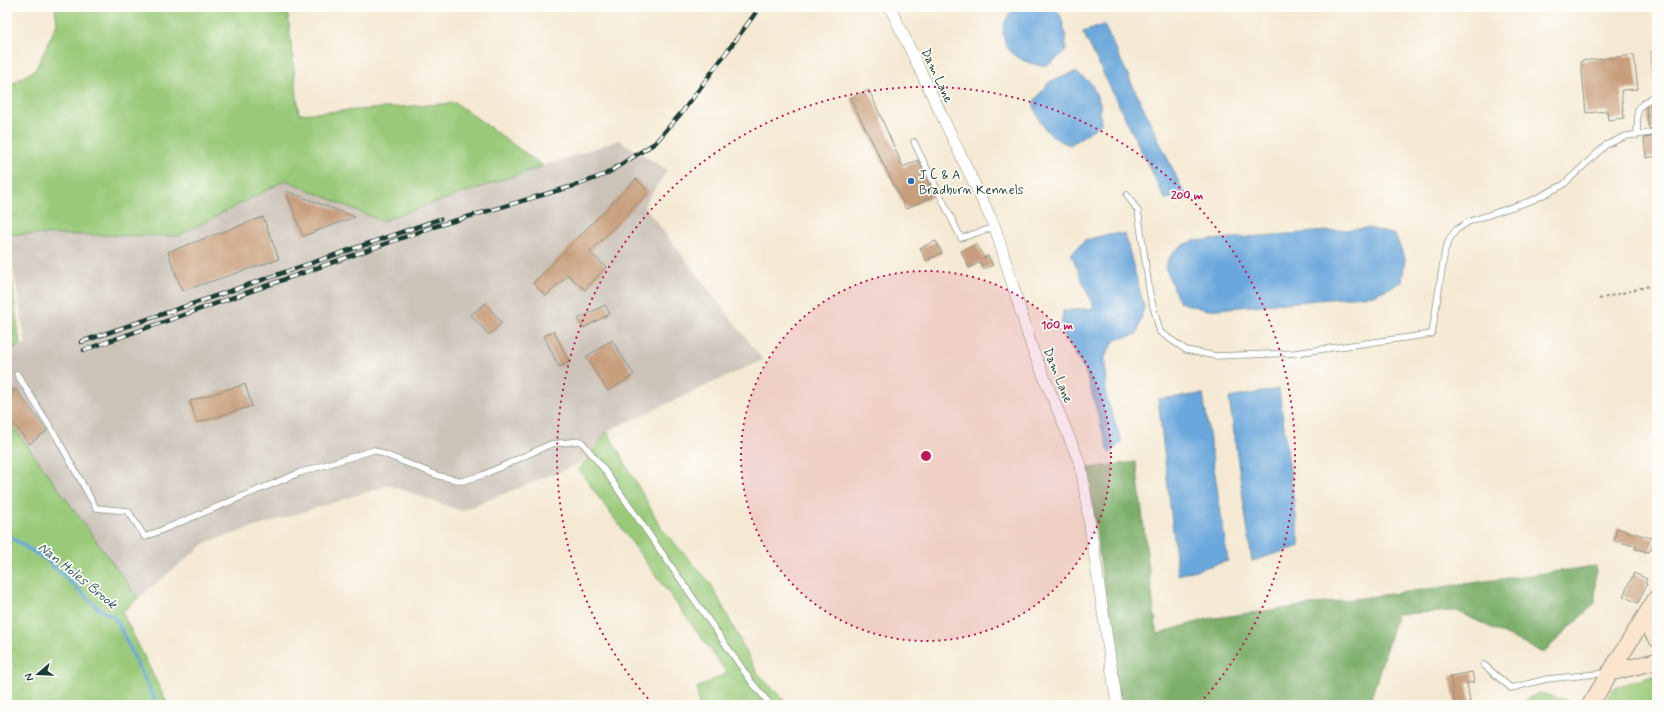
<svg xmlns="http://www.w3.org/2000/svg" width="1664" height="712" font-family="Mynerve,sans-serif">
	<rect width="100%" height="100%" fill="#fdfcf7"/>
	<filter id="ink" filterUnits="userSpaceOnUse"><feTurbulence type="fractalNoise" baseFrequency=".025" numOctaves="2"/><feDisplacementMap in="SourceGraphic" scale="8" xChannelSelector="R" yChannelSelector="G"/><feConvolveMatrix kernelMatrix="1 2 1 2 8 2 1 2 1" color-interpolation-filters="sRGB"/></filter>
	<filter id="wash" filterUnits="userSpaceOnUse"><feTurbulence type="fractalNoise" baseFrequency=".012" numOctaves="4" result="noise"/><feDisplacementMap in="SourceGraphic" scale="16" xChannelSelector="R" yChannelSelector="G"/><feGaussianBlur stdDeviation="0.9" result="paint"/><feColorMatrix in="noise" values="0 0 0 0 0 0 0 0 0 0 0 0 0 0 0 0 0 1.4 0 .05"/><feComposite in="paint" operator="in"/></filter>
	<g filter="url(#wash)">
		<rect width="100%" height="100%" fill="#f5e9d3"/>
		<!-- industrial -->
		<path fill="#cbc2b8" d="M619,140l48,30 -23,36 119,154 -156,71 -26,32 -120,48 -72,-26 -182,57 -69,56 -131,-180v-68l19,-7 -19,-109 171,2 108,-56 95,41z"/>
		<!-- green -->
		<path fill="#9aca79" stroke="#5c8456" d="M55,7h232l12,107 157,-11 87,63 -162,55 -95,-41 -108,56 -171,-2v-147l29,-18 21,-45z
			M7,243l13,102 -13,5z
			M7,418l131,180 -16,14 46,93h-161v-34l8,-5 -8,-7z
			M607,431l55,98 49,55 45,87 32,34h-89l-2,-17 30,-15 -148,-203z
			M1657,675v30h-55l13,-18z
			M1539,693l33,9 -2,3h-54z"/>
		<!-- forest -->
		<path fill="#7bae69" stroke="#4d764e" d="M1136,462l21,172 50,-15 389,-53 -1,37 -52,50 -86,-42 -60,3 -28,91h-250l-31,-237z"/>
		<!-- water -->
		<path fill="#6ba7dc" stroke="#457288" d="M1019,7c10,0 22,-2 32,0 14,3 15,33 15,44 -5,4 -14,13 -20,14 -12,2 -32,-7 -38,-17 -10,-14 -4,-34 11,-41z
			M1104,25l81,170 -20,4 -82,-167z
			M1075,72l16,11 9,20 1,21 -31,21c-23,-8 -30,-20 -37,-42l16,-21z
			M1369,228l26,7 10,24 -3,23 -28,13 -168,15 -27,-8 -14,-35c6,-16 13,-21 29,-26z
			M1109,234h16l19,73 -7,27 -22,6 -10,16 1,40 16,46 -13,11 -24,-83 -24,-40 2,-19 31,-3 -23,-54 14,-14z
			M1279,389l21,157 -48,15 -23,-163z
			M1203,394l25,167 -50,14 -20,-176z"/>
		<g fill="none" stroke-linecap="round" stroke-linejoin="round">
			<!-- stream -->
			<path stroke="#6ba7dc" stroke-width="3.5" d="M7,535l41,26 50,47 18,11 41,86"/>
		</g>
		<g id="blocks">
			<!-- building -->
			<path fill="#c89f7d" d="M1634,55l4,34 -17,1 3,28 -16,2 -1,-9 -21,2 -5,-52z
				M869,90l34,77 15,-7 17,35 -29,14 -56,-111z
				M1657,105v23l-8,1 -3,-22z
				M1657,136v20l-11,2 -2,-20z
				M636,179l13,13 -59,60 16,15 -21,23 -17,-15 -22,21 -13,-13z
				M286,191l69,26 -52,19z
				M263,217l16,42 -97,32 -14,-39z
				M936,241l6,12 -16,8 -6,-13z
				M977,244l7,14 4,-2 5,9 -10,4 -3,-7 -11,6 -8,-17z
				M485,303l17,20 -13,12 -18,-20z
				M605,305l5,9 -27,14 -5,-9z
				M554,331l15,31 -10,5 -15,-31z
				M612,340l22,35 -26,16 -22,-34z
				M245,384l7,22 -55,17 -7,-22z
				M16,389l31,42 -18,13 -22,-29v-20z
				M1617,528l37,11 -3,11h-1l-1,2 -14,-3 1,-3 -22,-5z
				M1634,573l13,6 -2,4 2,1 -9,19 -15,-7z
				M1472,672l2,10 -7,1 3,19 -15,2 -5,-28z"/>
		</g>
	</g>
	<g filter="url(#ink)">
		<use href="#blocks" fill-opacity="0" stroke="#8a9384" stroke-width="1"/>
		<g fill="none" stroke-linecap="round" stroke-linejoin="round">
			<!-- lane casing -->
			<g stroke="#8a9384" stroke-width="7">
				<path id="lane" d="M1654,54l3,29
					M1637,135l1,-27 19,-15
					M914,142l47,96 34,-11
					M1127,195l11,16 12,84 10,37 26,18 30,6 79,-3 137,-19 13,-84 5,-12 6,-8 12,-8 65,-22 30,-15 43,-40 20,-9 31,-4
					M17,374l39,62 40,72 32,3 17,26 154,-64 75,-23 65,26 23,5 21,-6 68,-31 30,-3 22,27 150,216 18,21
					M1484,665l27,23 36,-9 59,-6"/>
			</g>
			<!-- street casing -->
			<g stroke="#8a9384" stroke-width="12">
				<path id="street" d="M890,7l105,220 37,121 49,118 36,239"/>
			</g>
			<!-- secondary casing -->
			<g stroke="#8a9384" stroke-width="18">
				<path id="secondary" d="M1643,620l14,19
					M1609,673l48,-12
					M1590,705l67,-108"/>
			</g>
			<!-- path -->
			<path stroke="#8a9384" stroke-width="2" stroke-dasharray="3 3" stroke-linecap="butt" d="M1599,299l58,-15"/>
			<!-- lane -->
			<use href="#lane" stroke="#fff" stroke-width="5.5"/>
			<!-- street -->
			<use href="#street" stroke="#fff" stroke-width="11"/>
			<!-- secondary -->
			<use href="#secondary" stroke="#fbe5cf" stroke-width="16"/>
			<!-- rail casing -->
			<g stroke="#1f3d34" stroke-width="4.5">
				<path id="rail" d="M81,342l359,-123
					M84,350l349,-123 147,-43 26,-10 49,-31 28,-32 77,-104"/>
			</g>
			<!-- rail -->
			<use href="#rail" stroke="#fdfcf7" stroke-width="3" stroke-dasharray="9" stroke-linecap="butt"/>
		</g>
	</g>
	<!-- distance rings -->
	<circle cx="926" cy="456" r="185" fill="#c2185b" fill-opacity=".12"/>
	<g fill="none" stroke="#c2185b" stroke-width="2" stroke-dasharray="2 4">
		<circle cx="926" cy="456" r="185"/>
		<path d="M652 703A369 369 0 1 1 1200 703"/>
	</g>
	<!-- markers -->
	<circle fill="#1f6fb2" stroke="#fdfcf7" stroke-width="1.5" cx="911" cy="181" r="4"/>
	<g text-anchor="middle" stroke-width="3.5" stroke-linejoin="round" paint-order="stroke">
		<!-- street labels -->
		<g font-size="13" fill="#1f3d34" stroke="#fdfcf7">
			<text transform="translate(938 75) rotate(65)" y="5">Dam Lane</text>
			<text transform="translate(1059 375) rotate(68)" y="5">Dam Lane</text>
		</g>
		<!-- poi labels -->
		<g font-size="13" fill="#1f3d34" stroke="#fdfcf7" text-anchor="start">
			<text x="919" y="179">J C &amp; A<tspan x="919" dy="15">Bradburn Kennels</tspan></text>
		</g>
		<!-- water labels -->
		<g font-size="14" font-style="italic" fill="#365d66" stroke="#fdfcf7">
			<text transform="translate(78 575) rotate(39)" y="5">Nan Holes Brook</text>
		</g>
	</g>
	<circle cx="926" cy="456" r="6" fill="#c2185b" stroke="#fdfcf7" stroke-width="2"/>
	<g font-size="12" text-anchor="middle" font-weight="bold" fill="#c2185b" stroke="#fdfcf7" stroke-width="3.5" stroke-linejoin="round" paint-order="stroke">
		<text x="1187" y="199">200 m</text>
		<text x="1057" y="329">100 m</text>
	</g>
	<!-- margin -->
	<rect width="1664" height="712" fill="none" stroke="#fdfcf7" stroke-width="24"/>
	<!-- north arrow -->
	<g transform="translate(38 674) rotate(251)" stroke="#fdfcf7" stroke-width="3" paint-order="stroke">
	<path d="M0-3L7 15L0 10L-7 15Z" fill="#1f3d34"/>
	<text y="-6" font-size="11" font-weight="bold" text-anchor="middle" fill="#1f3d34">N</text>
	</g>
</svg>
